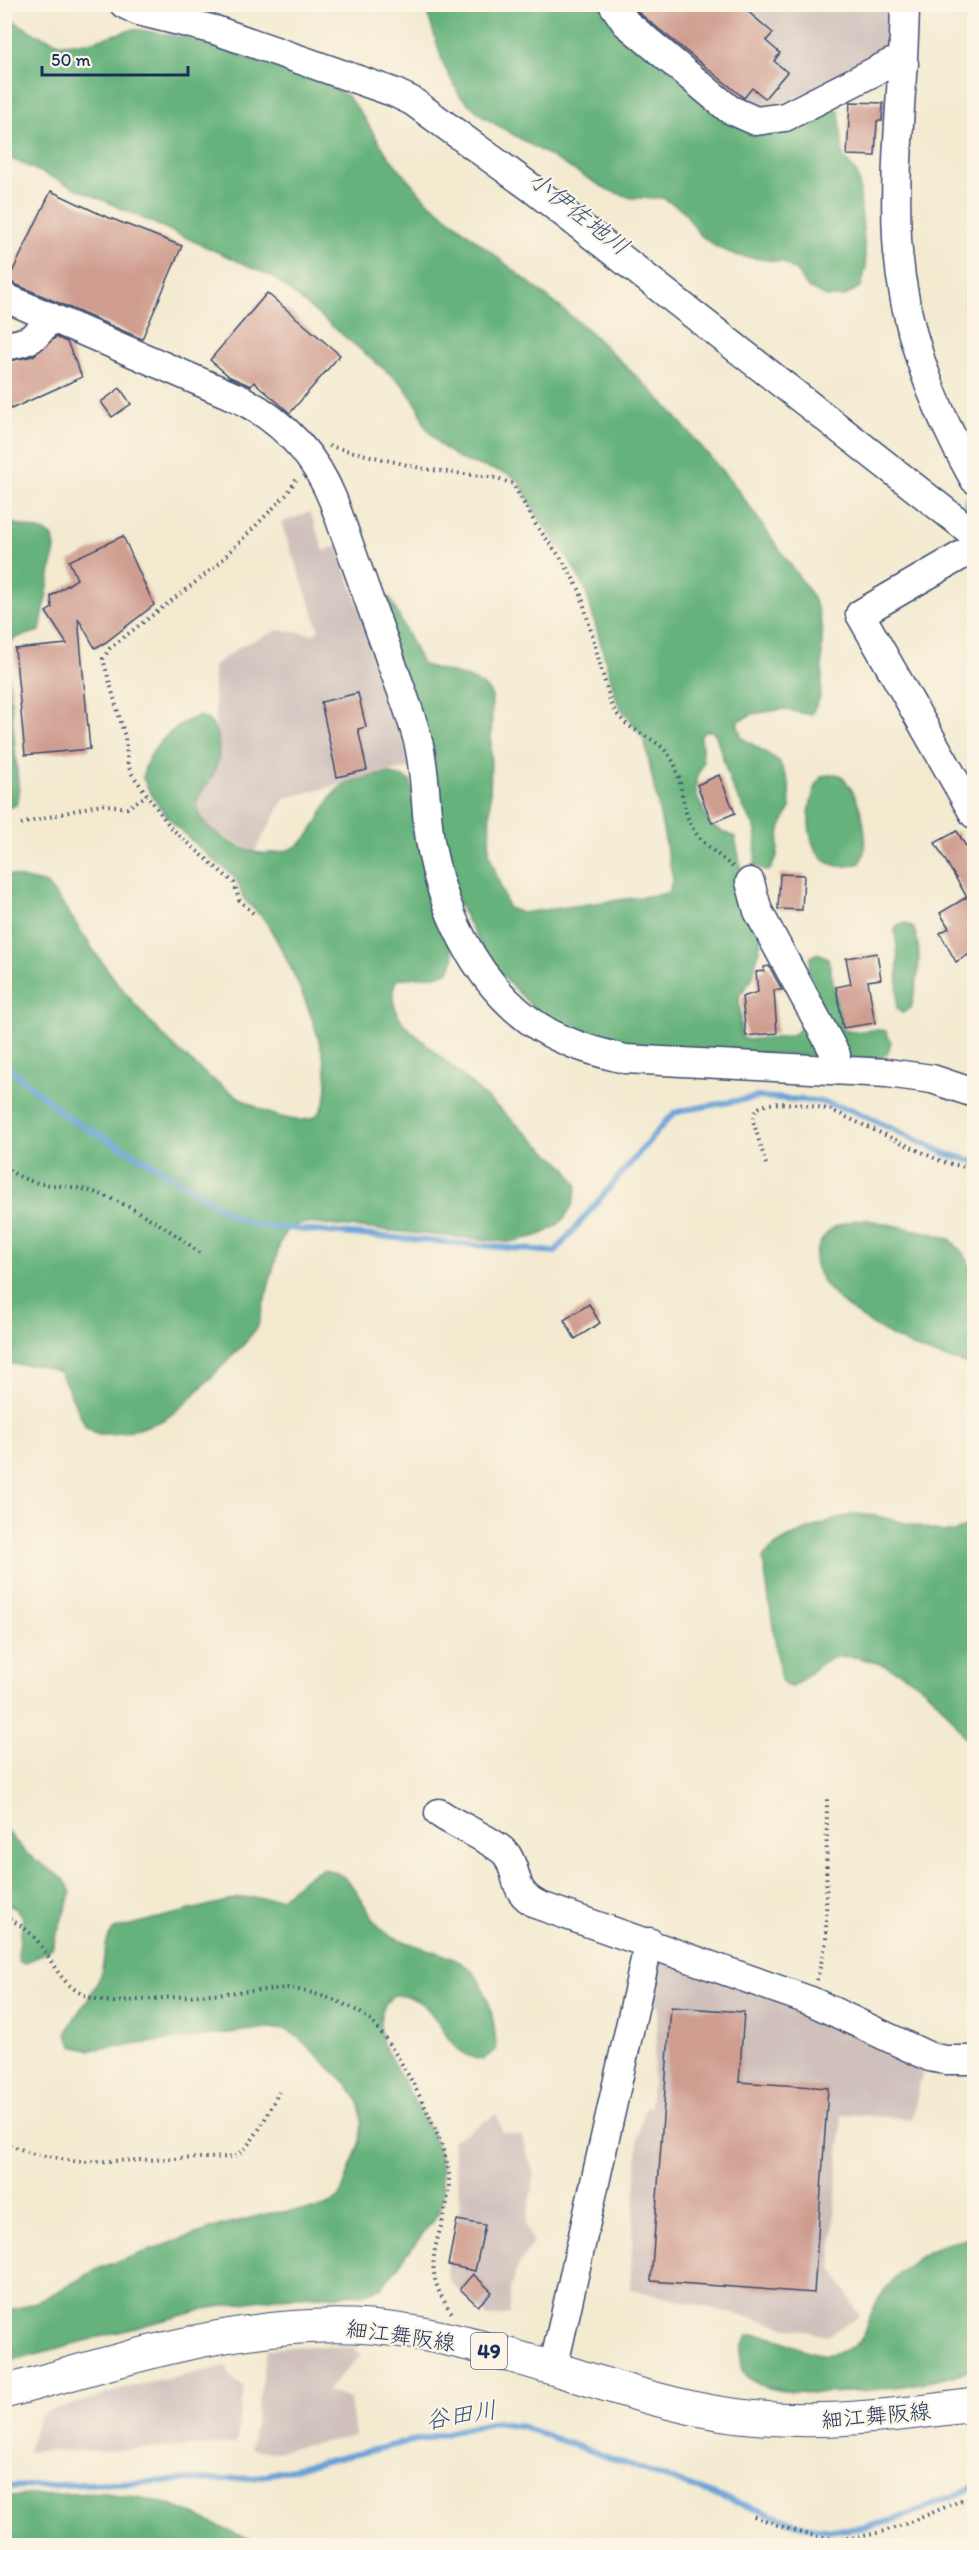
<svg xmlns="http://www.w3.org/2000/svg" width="979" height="2550" font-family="Itim,'Klee One',sans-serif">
	<rect width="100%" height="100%" fill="#fcf5e5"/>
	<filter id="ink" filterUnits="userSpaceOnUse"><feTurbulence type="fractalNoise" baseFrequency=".0167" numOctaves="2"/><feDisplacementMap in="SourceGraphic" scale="12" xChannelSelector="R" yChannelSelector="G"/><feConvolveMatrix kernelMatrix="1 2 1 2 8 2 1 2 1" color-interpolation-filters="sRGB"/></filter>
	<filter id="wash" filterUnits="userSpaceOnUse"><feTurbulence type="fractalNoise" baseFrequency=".008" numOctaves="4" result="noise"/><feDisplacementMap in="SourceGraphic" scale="24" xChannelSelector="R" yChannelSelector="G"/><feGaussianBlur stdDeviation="1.35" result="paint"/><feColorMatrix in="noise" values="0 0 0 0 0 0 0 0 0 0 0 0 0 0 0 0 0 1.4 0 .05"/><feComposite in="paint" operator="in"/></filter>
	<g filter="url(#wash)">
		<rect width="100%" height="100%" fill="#f3ead0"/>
		<!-- industrial -->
		<path fill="#cfc0bb" d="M619,5h276l-1,47 -137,63z
			M310,512l14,39 13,-5 61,169 13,52 -126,31 -31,54 -46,-24 -9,-10 -3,-14 5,-14 15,-20 1,-15 -4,-89 28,-20 38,-16 36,4 4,-5 -38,-106z
			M656,1950l269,111 -13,58 -70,-5 -11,153 29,49 -33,20 -197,-47 8,-153 7,-29h5l9,-103 -14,-1z
			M497,2114l5,18 20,4 12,39 -8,50 7,18 -14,21 -9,24v26l-23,3 -38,-36 -2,-11 13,-66 -8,-63z
			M310,2346l45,1 6,8 -35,36 24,8 5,37 -83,16 -21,-3 16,-100z
			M227,2366l2,10 15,11 -7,53 -3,4 -131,7h-76l13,-34 9,-6 81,-24z"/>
		<!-- forest -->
		<path fill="#66b27c" stroke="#40706d" stroke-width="1.5" d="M425,5h180l120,110 105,-10 9,6 4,46 14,16 2,11 7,83 -5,19 -17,11h-18l-18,-9 -11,-16 -14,-10 -44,-6 -21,-8 -19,-14 -16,-24 -20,-12h-31l-24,-8 -123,-72 -25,-22 -16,-30z
			M4,15l31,19 27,10 28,-2 44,-13 54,9 136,45 22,12 14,17 28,44 38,44 161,129 75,72 73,85 76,108 7,16 4,18v49l-2,20 -9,18 -27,-6 -32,5 -15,8 5,16 37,23 10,23 1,24 -10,21 -3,27 -7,14 -5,1 -10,-6 1,-35 -25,-45 -15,-50 -4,-4h-7l-4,4 2,28 -7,16v16l15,31 24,11 9,47 18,52 -10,43 -13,17 2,37 2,5 5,2c14,-2 30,-1 43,-5 25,-7 13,-56 20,-78l7,-4 10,5 15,72c14,5 28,-3 43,1l5,11 -3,11 -8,6 -253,-12 -33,-7 -58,-29 -46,-49 -32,-59 -76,-304 2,-3 6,2 32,66c21,10 59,10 70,32l-3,157 19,55 14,5 141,-19 6,-3 4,-12 -28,-137c-7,-16 -20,-25 -28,-41l-32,-113 -17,-30 -27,-36 -23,-42 -10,-6 -49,-15 -19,-14 -15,-19 -6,-18 -16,-23 -130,-108 -268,-121z
			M5,521l40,11 8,5 2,11 -15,83 -25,7 -9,8 13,149 -3,10 -11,4z
			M199,716c21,5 23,36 16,54 -4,12 -15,19 -18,32 -5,23 39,45 57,50 10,3 18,1 27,0 36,-7 35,-40 56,-62 8,-9 23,-10 34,-13 16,-4 25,-5 39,4l44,177 -5,13 -10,4 -42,4c-9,15 -2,36 10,48l159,141 11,17c-5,41 -31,52 -69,57l-201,-19 -12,2 -9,6 -6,12 -22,83 -13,17 -59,60 -22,17 -26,9 -26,5h-14l-12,-7 -26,-55 -23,-7 -32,-1v-490l41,10c20,21 34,47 50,70 43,61 97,121 164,155 14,7 48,19 60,3 26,-37 -31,-153 -52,-187 -6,-11 -18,-17 -24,-27 -4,-5 -4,-12 -7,-17 -5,-9 -19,-17 -27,-24 -26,-23 -53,-46 -67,-79 2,-26 32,-55 56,-62z
			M837,774c22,12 36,67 23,89 -55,19 -62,-54 -38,-87z
			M905,923l8,4c11,25 4,56 -2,81l-9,5 -5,-4 1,-51 -3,-28 4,-6z
			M863,1219l68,14 20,7 14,16 9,17v93c-20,-5 -41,-11 -61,-19 -29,-13 -111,-59 -96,-97 10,-24 22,-27 46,-31z
			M856,1514l20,2 67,16h11l20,-9v231c-22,-44 -55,-80 -104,-93 -12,-4 -25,-6 -37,-3 -17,4 -27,23 -42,29l-6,-2 -4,-5 -18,-121c9,-20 72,-41 93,-45z
			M5,1829l21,24 38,26 7,13 -19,56 -28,16 -5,-3 -1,-6 5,-38 -8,-9 -10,-4z
			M322,1869c39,4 38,46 66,65 22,14 73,19 87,41 15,21 20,49 21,74l-13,11c-49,-7 -37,-65 -90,-65 -15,16 -15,28 -10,49l49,90 7,19 4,39 -3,19 -58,76 -19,7 -88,4 -65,10 -205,54v-50l35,-11 60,-33 122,-43 49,-12 44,-4 13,-4 12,-8 20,-56 2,-22 -4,-19 -10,-15 -49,-47 -12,-8 -18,-2 -181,22 -15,-4 -6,-13c8,-21 24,-34 32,-54 7,-16 3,-36 15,-50l125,-31h42l28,-23z
			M966,2239h8v127c-8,4 -16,9 -25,11 -34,9 -198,36 -207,-11 -2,-12 -1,-20 6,-30 32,-8 58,27 92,16 33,-11 23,-28 38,-52 12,-20 36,-42 57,-52 9,-5 21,-6 31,-9z
			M105,2493c25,3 49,6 73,15 35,14 66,35 104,37h-277v-49z"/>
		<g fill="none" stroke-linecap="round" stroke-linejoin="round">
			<!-- stream -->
			<path stroke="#68a1d7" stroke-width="6" d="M963,515l5,-17
				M4,1063l64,55 83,45 79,51 20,9 22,4 283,25 111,-131 8,-8 11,-3 73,-13 59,4 35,9 94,44 28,7
				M4,2487l249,-9 241,-56 26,4 275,97c65,21 120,-12 179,-36"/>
		</g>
		<g id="blocks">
			<!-- building -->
			<path fill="#cf9d90" d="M633,4h106l34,29 -7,8 14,12 -6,8 13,11 -22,26 -13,-10 -8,10 -106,-86z
				M850,102l33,1 -1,18h-5l-2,35 -28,-1z
				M51,191l51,24 80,31 -40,93 -134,-58z
				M267,293l73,62 -50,58 -36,-31 -3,4 -21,-9 -20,-17z
				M56,337l11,5 15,35 -71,32 -7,-15v-32l29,-6z
				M120,388l11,16 -19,13 -11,-15z
				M123,536l31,69 -48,37 -11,6 -17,-30 12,131 -65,6 -10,-106 52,-5 -21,-32 6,-4 -1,-12 26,-17 -8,-18z
				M358,693l8,34 -8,2 9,41 -30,7 -16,-75z
				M719,775l16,38 -23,10 -15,-38z
				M957,831l18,31v89l-19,11 -16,-29 9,-5 -9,-15 27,-16 -32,-54z
				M780,874l24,1 -2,35 -24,-1z
				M877,953l4,26 -13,2 7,42 -32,5 -7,-41 15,-3 -5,-26z
				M769,966l13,24h-8l3,43 -31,3 -4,-39 16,-5 -2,-20 8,-1v-4z
				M589,1304l11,19 -25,16 -11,-19z
				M671,2007l73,5 -5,70 89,6 -14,205 -163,-12z
				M457,2220l28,5 -10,46 -27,-6z
				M473,2274l19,18 -14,14 -18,-17z"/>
		</g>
	</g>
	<g filter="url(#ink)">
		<use href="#blocks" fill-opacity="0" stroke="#3b4b6f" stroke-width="1.5"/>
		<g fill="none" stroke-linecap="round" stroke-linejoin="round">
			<!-- minor casing -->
			<g stroke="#3b4b6f" stroke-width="31">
				<path id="minor" d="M124,4l14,7 77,19 178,62 19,9 121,88 441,345
					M613,4l13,19 103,86 27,12 29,-4 106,-54 13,1
					M905,4c-1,78 -12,156 -8,234 5,87 34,166 77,241
					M4,297l238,103c43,23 73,55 91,100 18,50 36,100 54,150 10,30 23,60 31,91 8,32 7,66 12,99 11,67 43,138 99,180 28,21 62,31 96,39l262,14 45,6 42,14
					M4,346c23,-3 36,-8 45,-30
					M974,548l-114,66 114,200
					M750,882l8,29 78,144 -1,15
					M439,1813c15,11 59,30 68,42 13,21 4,36 31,50l273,96 119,56 15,3h29
					M553,2369l96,-427"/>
			</g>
			<!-- major casing -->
			<g stroke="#3b4b6f" stroke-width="35">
				<path id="major" d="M4,2392c120,-32 240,-74 366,-65 116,9 224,62 337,84 91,17 177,6 267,-6"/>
			</g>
			<!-- path -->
			<path stroke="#3b4b6f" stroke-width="4" stroke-dasharray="1.5 4.5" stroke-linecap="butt" d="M974,269l-4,38 4,34
				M329,446l95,23 73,9 16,6 23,41 27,36 17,30 31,113c16,31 40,28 58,51 14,19 11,45 20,66 8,20 29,33 45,47
				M21,824l80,-20 26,4 20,-13
				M253,913l-14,-13 -5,-17 -63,-55 -39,-54 -4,-8 -3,-29 -22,-78 7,-11 105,-81 71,-72 10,-15
				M766,1164l-13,-43 3,-11c13,-13 58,-4 75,0l112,52 31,7
				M4,1166c29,24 50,16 83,24 32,8 88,41 112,63
				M4,1917c57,21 38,79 110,85l174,-14c25,4 56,13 77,28 27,19 82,125 84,159 2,58 -38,83 3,138
				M817,1980l9,-38 1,-147
				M4,2143l30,11 44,8 156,-5c21,-13 33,-43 45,-65
				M754,2516c24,9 49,20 75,22 50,4 101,-26 145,-43"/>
			<!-- minor -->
			<use href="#minor" stroke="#fff" stroke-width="28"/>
			<!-- major -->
			<use href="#major" stroke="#fff" stroke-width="33"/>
		</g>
	</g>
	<g text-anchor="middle" stroke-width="4.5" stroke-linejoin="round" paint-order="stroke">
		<!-- shield labels -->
		<rect fill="#fcf5e5" stroke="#5e6a86" stroke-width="1.5" x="471" y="2333" width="36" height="36" rx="4.5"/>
		<g font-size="21" font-weight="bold" fill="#1b2f5e">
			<text x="489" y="2358">49</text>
		</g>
		<!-- street labels -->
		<g font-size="22" fill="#1b2f5e" stroke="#fcf5e5">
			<text transform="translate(401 2335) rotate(8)" y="8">細江舞阪線</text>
			<text transform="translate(876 2415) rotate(-5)" y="8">細江舞阪線</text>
		</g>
		<!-- water labels -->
		<g font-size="24" font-style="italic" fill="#365788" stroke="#fcf5e5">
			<text transform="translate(579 213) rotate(38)" y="8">小伊佐地川</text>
			<text transform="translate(461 2415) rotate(-9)" y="8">谷田川</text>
		</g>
	</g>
	<!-- margin -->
	<rect width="979" height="2550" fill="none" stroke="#fcf5e5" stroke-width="24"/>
	<!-- scale -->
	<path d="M42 66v9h146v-9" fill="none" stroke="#1b2f5e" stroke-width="3"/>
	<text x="51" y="66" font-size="18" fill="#1b2f5e" stroke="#fcf5e5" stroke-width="4.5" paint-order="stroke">50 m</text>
</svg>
